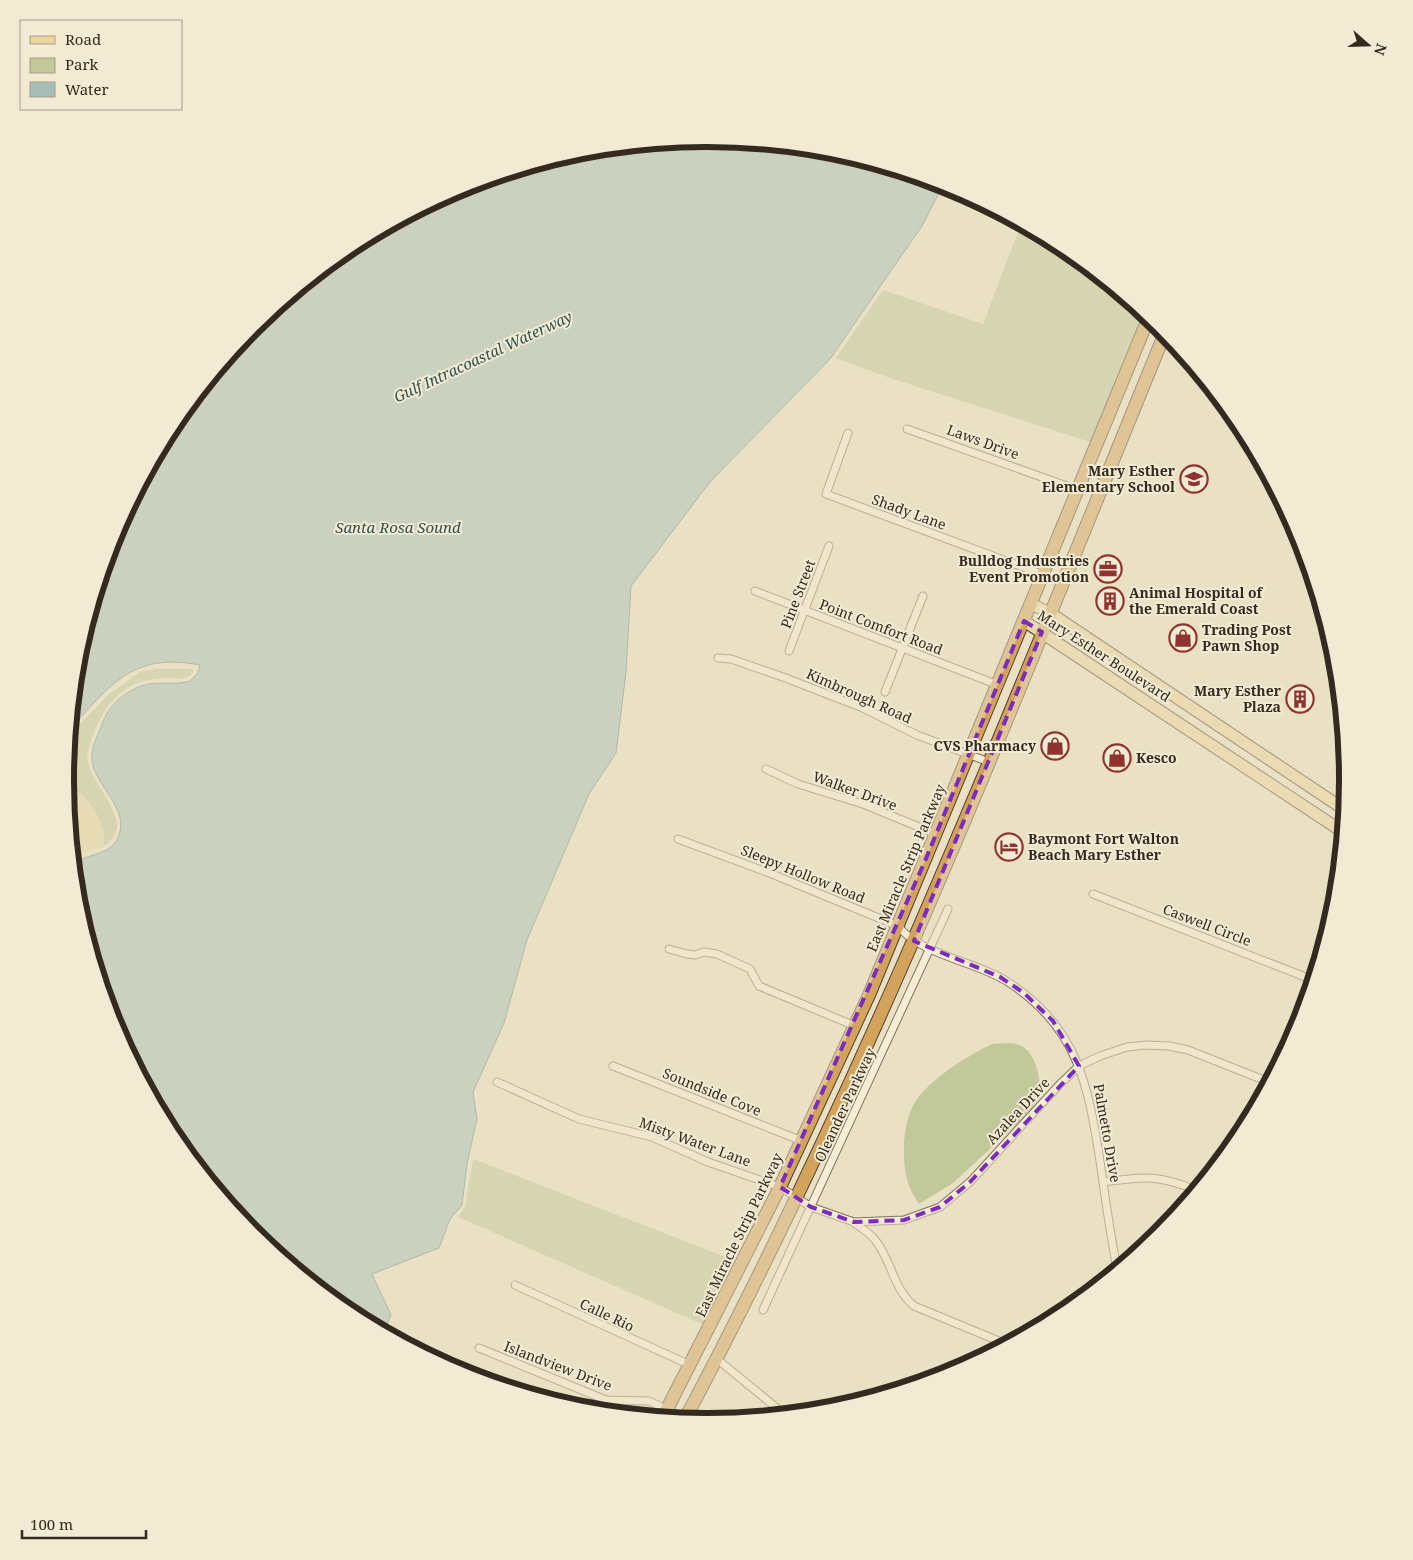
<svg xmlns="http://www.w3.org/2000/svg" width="1413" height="1560" font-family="'Noto Serif',serif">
	<rect width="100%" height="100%" fill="#eae0c4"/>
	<!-- green -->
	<path fill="#c1c899" d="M1021,224l42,23 82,67 -52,129 -200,-64 -57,-21 47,-68 100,34z
		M155,669h38v3c-9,11 -19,5 -32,6 -44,3 -62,34 -73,73 -8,29 56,71 15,96l1,-15 -30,-43 -8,-4 3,-49 39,-41 32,-23z
		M992,1044c7,0 17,-2 24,0 21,5 24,35 25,53l-22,25 -66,61 -34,21c-11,-15 -15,-32 -15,-51 0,-18 2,-40 14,-55 18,-23 48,-41 74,-54z
		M473,1159l263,102 -32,64 -246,-108 7,-10z"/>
	<!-- sand -->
	<path fill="#e4d5a3" d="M66,785c25,12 39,34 37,62l-25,8 -5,4z"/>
	<!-- water -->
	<path fill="#a5beb7" stroke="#6d8b85" d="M707,139l125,12 111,34 -21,41 -92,133 -120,123 -79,104 -5,86 -10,81 -27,41 -62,146 -23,83 -31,69 4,27 -10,45 -5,41 -12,14 -11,29 -67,26 19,41 -7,16 -34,-18 -97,-80 -80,-97 -59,-111 -37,-120 -4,-41c12,-10 34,-8 43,-23 20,-32 -28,-57 -24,-88 1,-9 7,-20 10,-29 6,-18 21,-31 39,-38 17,-6 34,0 49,-5l8,-8 2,-8c-68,-13 -89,20 -130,64l7,-74 37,-121 59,-111 80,-97 97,-80 111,-59 121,-36z"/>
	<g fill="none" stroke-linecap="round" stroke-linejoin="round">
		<!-- street casing -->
		<g stroke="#83725c" stroke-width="9">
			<path id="street" d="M907,429l171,61
				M848,433l-22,61 218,81
				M755,591l243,94
				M789,651l40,-105
				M718,658l13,1 52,18 80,31 54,27 72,27
				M885,692l38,-96
				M766,769l32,15 65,20 73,30
				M678,839l94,35 126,52c24,30 78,35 110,56 70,45 80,103 92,179 5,36 10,72 17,108
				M1093,894l220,86
				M669,949l18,5 8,1 9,-3 13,2 33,15 9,17 96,40
				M613,1066l189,75
				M497,1082l82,37 73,18 56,25 72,25 31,20 43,15 50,-2 36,-13 30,-25 90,-98 19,-18 21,-10 27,-9 19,-2 23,1 19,4 81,32
				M1103,1182c41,-5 53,-8 93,8
				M854,1223c8,5 16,10 22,18 16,21 17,47 38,65l92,38
				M515,1285l175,80
				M763,1310l185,-401
				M479,1348l127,52 43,1 36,17 24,3
				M717,1359l67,55"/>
		</g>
		<!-- primary casing -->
		<g stroke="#514130" stroke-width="13">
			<path id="primary" d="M1031,604l19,9 295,197
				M1024,621l319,211"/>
		</g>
		<!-- highway casing -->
		<g stroke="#514130" stroke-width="14">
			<path id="highway" d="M663,1417l117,-230 89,-192 280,-678
				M685,1419c186,-350 330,-720 480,-1086"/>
		</g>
		<!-- street -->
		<use href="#street" stroke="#f6edd6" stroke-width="7"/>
		<!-- primary -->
		<use href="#primary" stroke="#ebd59e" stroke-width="11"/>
		<!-- highway -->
		<use href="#highway" stroke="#d3a25b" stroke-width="12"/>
	</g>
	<!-- marked area -->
	<path d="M0 0H1413V1560H0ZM1024,621l18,11 -128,309 86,36 24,16 29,28 26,45 -109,116 -30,25 -36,13 -50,2 -43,-15 -31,-20 145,-326z" fill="#eae0c4" fill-opacity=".55" fill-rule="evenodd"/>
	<path fill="none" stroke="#7b2cbf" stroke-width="4" stroke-dasharray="10 6" stroke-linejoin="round" d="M1024,621l18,11 -128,309 86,36 24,16 29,28 26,45 -109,116 -30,25 -36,13 -50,2 -43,-15 -31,-20 145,-326z"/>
	<!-- icons -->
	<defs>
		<g id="school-ring" transform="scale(1.4375)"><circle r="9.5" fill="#f2ead3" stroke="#8e3330" stroke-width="1.5"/><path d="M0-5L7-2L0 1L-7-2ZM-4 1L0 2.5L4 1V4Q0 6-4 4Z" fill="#8e3330"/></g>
		<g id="office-ring" transform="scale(1.4375)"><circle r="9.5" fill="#f2ead3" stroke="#8e3330" stroke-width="1.5"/><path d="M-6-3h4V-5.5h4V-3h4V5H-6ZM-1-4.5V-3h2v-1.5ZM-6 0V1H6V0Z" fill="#8e3330"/></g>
		<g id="building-ring" transform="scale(1.4375)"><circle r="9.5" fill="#f2ead3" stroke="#8e3330" stroke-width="1.5"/><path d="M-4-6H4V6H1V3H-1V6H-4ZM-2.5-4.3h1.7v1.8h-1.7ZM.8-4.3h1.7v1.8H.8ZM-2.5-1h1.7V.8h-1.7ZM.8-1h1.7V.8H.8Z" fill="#8e3330"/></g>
		<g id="shop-ring" transform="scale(1.4375)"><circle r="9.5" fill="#f2ead3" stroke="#8e3330" stroke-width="1.5"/><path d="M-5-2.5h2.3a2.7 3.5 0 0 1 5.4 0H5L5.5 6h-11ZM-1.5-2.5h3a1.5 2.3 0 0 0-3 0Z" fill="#8e3330"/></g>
		<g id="hotel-ring" transform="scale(1.4375)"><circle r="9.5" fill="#f2ead3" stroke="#8e3330" stroke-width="1.5"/><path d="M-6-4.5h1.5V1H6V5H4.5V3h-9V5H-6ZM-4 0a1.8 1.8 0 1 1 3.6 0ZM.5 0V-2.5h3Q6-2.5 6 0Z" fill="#8e3330"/></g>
	</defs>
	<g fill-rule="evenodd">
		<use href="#school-ring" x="1194" y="479"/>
		<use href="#office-ring" x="1108" y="569"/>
		<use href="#building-ring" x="1110" y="601"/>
		<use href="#shop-ring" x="1183" y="638"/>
		<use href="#building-ring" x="1300" y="699"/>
		<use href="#shop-ring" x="1055" y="746"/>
		<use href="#shop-ring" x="1117" y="758"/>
		<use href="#hotel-ring" x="1009" y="847"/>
	</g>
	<g text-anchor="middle" stroke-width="4" stroke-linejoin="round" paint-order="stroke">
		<!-- street labels -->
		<g font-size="14" fill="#352a1f" stroke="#f2ead3">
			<text transform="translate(983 442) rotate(20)" y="5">Laws Drive</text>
			<text transform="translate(909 512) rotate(20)" y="5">Shady Lane</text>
			<text transform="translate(798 594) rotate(-69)" y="5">Pine Street</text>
			<text transform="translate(881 627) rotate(21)" y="5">Point Comfort Road</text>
			<text transform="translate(1104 656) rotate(33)" y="5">Mary Esther Boulevard</text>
			<text transform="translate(859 696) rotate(24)" y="5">Kimbrough Road</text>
			<text transform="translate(855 791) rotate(20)" y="5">Walker Drive</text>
			<text transform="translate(906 868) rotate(-67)" y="5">East Miracle Strip Parkway</text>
			<text transform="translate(803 874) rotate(22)" y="5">Sleepy Hollow Road</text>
			<text transform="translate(1207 925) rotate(21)" y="5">Caswell Circle</text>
			<text transform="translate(712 1092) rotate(22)" y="5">Soundside Cove</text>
			<text transform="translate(845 1105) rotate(-65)" y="5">Oleander Parkway</text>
			<text transform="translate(1018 1111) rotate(-47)" y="5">Azalea Drive</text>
			<text transform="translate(1107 1133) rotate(80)" y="5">Palmetto Drive</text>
			<text transform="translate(695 1142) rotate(20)" y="5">Misty Water Lane</text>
			<text transform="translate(739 1235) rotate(-64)" y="5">East Miracle Strip Parkway</text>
			<text transform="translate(607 1315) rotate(25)" y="5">Calle Rio</text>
			<text transform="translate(558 1366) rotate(21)" y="5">Islandview Drive</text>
		</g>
		<!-- poi labels -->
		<g font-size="14" font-weight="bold" fill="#352a1f" stroke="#f2ead3" text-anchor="end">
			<text x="1175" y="476">Mary Esther<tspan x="1175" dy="16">Elementary School</tspan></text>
			<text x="1089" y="566">Bulldog Industries<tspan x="1089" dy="16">Event Promotion</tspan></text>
			<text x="1129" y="598" text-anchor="start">Animal Hospital of<tspan x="1129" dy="16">the Emerald Coast</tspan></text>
			<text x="1202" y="635" text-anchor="start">Trading Post<tspan x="1202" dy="16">Pawn Shop</tspan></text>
			<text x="1281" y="696">Mary Esther<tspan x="1281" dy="16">Plaza</tspan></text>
			<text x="1036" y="751">CVS Pharmacy</text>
			<text x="1136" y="763" text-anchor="start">Kesco</text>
			<text x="1028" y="844" text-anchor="start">Baymont Fort Walton<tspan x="1028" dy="16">Beach Mary Esther</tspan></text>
		</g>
		<!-- water labels -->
		<g font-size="15" font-style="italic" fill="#2f5352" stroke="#f2ead3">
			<text transform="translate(483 357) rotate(-25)" y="5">Gulf Intracoastal Waterway</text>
			<text x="398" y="533">Santa Rosa Sound</text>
		</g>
	</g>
	<!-- crop -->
	<path d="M0 0H1413V1560H0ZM706 147H707A632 632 0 0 1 1339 779V781A632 632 0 0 1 707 1413H706A632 632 0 0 1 74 781V779A632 632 0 0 1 706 147Z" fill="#f2ead3" fill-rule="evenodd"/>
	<path fill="none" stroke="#352a1f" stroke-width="6" d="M706 147H707A632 632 0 0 1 1339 779V781A632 632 0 0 1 707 1413H706A632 632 0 0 1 74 781V779A632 632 0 0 1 706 147Z"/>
	<!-- legend -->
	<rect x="20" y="20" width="162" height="90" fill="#f2ead3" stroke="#a69d8b"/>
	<rect x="30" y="36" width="25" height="8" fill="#ebd59e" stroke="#a69d8b"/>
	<text x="65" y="45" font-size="15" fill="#352a1f">Road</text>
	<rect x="30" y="58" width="25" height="15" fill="#c1c899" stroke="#a69d8b"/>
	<text x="65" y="70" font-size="15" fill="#352a1f">Park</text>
	<rect x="30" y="82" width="25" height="15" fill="#a5beb7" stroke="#a69d8b"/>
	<text x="65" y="95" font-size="15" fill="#352a1f">Water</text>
	<!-- north arrow -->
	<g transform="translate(1368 45) rotate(110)" stroke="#f2ead3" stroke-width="4" paint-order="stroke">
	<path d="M0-4L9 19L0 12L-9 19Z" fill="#352a1f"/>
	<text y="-8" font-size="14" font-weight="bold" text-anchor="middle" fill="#352a1f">N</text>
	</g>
	<!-- scale -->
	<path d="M22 1530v8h124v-8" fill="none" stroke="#352a1f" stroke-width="2.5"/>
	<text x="30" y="1530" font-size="15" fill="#352a1f" stroke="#f2ead3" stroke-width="4" paint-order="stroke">100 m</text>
</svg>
